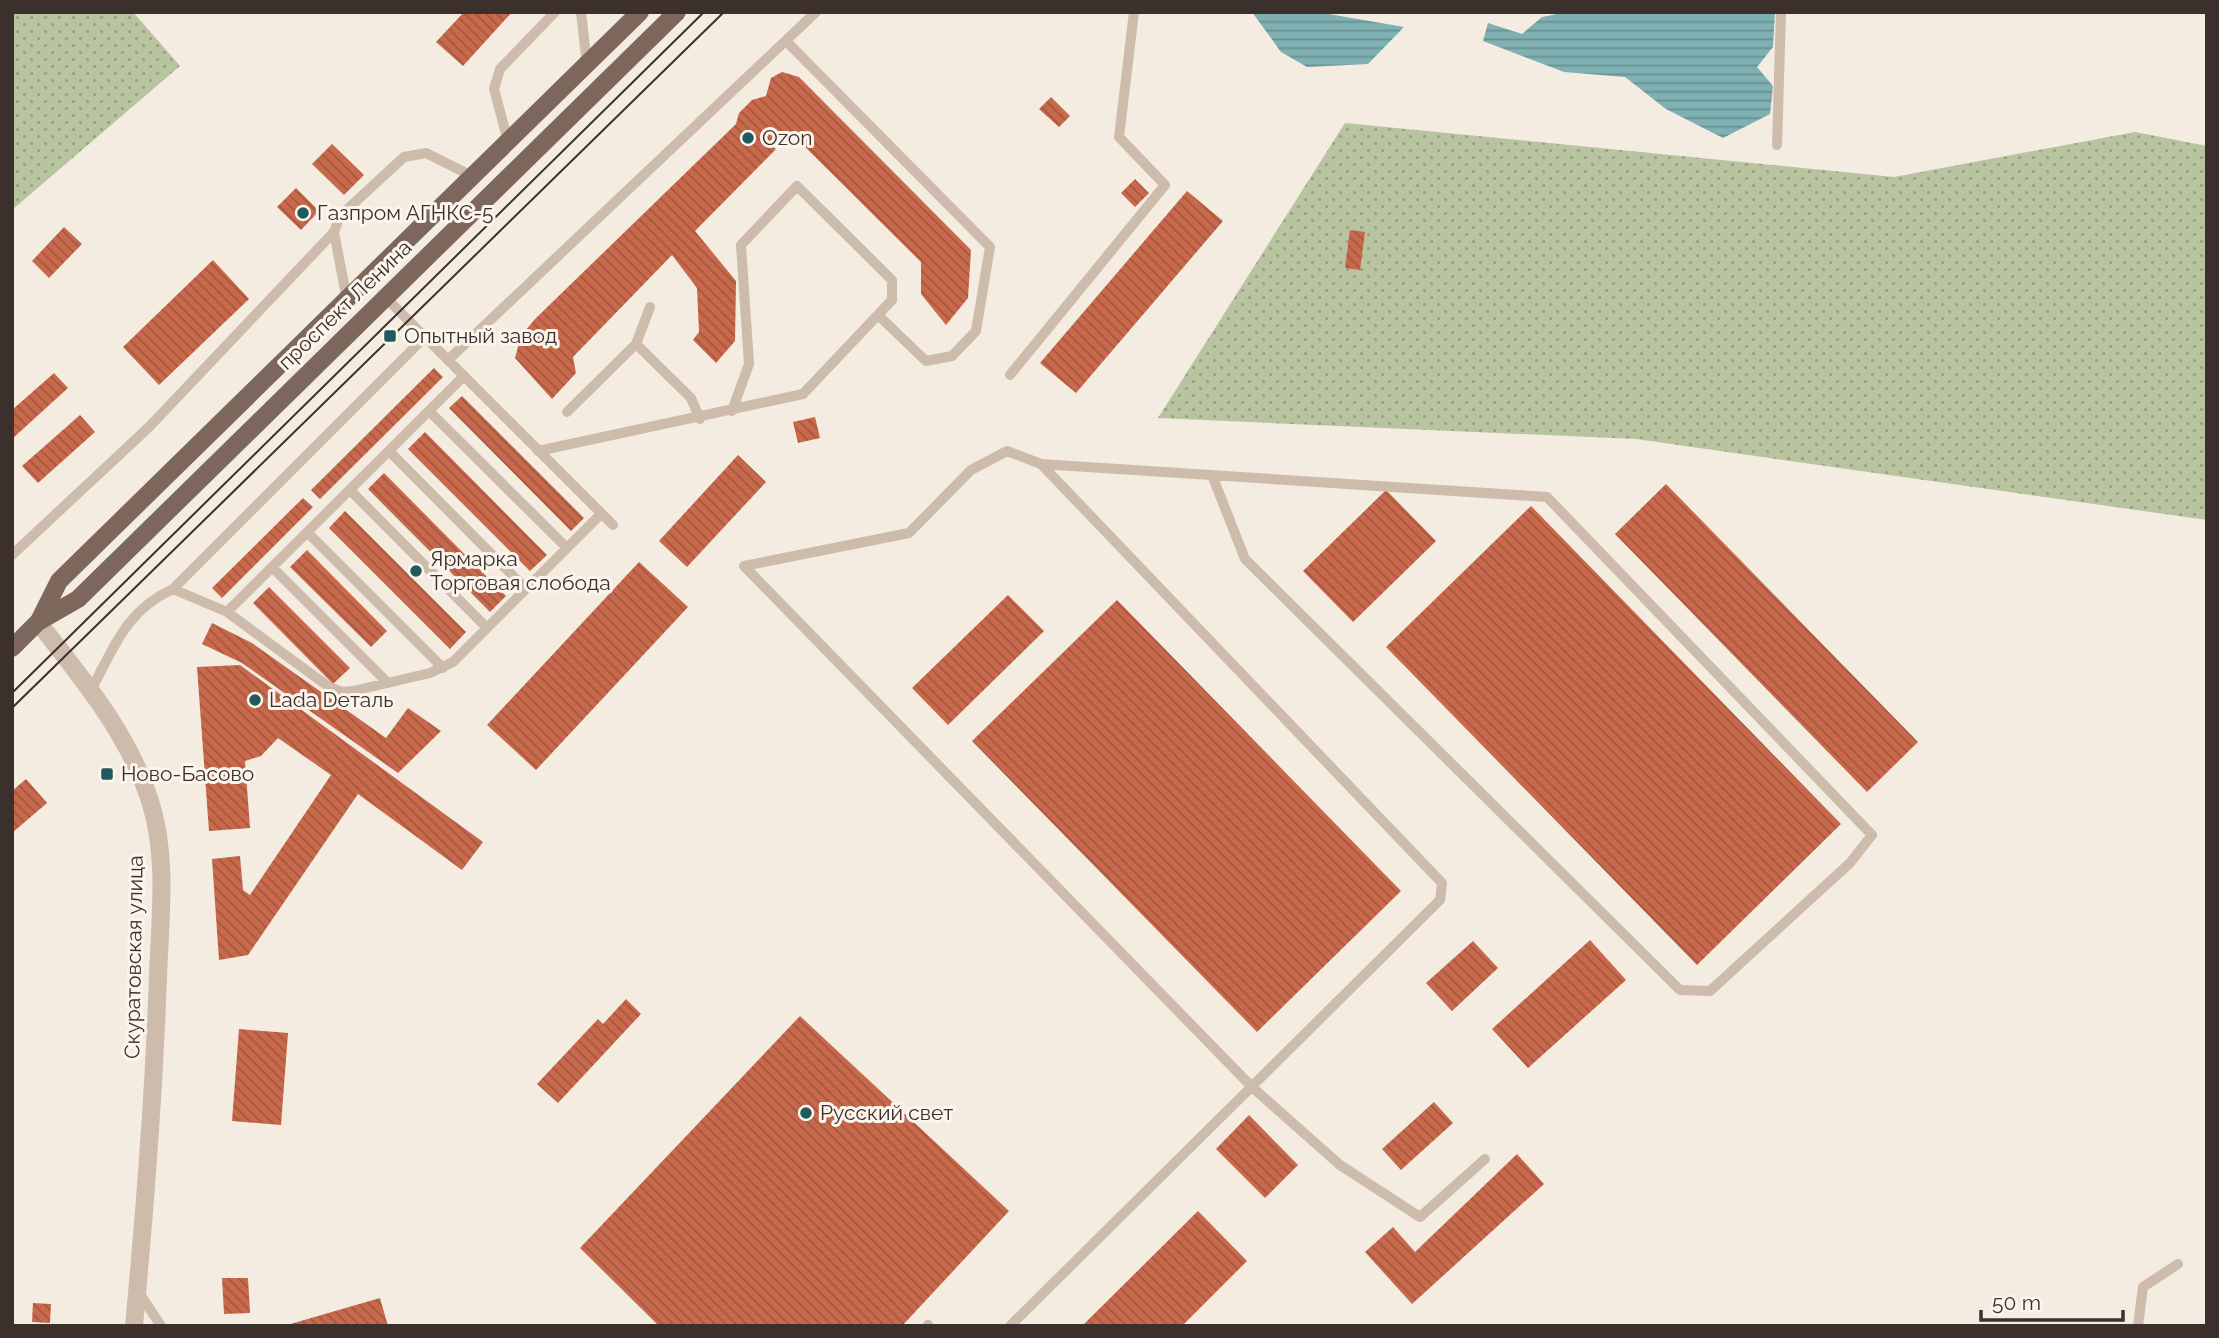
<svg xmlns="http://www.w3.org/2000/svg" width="2219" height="1338" font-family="Raleway,sans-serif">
	<defs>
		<pattern id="garden-dots" width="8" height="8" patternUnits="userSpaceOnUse" patternTransform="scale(1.75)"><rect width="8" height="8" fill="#b8c4a0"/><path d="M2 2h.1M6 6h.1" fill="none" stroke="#97a083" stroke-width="1.8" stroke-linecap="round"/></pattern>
		<pattern id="water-rules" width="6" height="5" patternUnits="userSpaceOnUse" patternTransform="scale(1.75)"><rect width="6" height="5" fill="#7fb0b2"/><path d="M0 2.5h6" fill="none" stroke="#699091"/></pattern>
		<pattern id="building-back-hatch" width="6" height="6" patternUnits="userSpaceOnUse" patternTransform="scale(1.75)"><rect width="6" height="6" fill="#c8694b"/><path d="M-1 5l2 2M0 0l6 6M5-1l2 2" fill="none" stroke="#a4573f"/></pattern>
	</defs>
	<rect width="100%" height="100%" fill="#f4ebe1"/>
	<!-- garden -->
	<path fill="url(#garden-dots)" d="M12,12h121l47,54 -168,144z
		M1345,123l549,54 241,-45 72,14v374l-571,-81 -478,-21z"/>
	<!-- water -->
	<path fill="url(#water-rules)" d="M1252,12h65l87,15 -36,37 -61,3 -26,-15z
		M1567,12h208l-2,35 -16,20 16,19 -3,28 -47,24 -57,-29 -41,-32 -61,-5 -81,-31 5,-18 34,11 20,-17z"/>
	<!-- building -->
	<path fill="url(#building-back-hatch)" d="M464,12h48l-49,54 -27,-24z
		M782,72l17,5 172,173 -3,48 -22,27 -25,-31v-32l-127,-126h-10l-12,10 4,3 -81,82 41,50 -1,60 -19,22 -23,-23 6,-8 -2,-44 -25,-33 -99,102 3,16 -24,26 -37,-41 6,-22 14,-17 201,-195 3,-11 13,-13 14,-4 5,-18z
		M1051,97l19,19 -11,11 -20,-18z
		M332,144l32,31 -20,20 -32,-31z
		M1135,179l14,14 -14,14 -14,-14z
		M296,188l23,23 -18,19 -24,-23z
		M1187,191l36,30 -147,172 -36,-30z
		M64,227l18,17 -33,34 -17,-17z
		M1350,230l15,2 -5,38 -15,-2z
		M213,260l36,39 -90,86 -36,-38z
		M434,368l9,9 -123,122 -9,-9z
		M54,373l14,15 -56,51v-29z
		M462,396l122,122 -13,13 -122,-123z
		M80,415l15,17 -57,51 -16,-17z
		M815,417l5,21 -22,5 -5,-21z
		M425,432l122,123 -17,16 -122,-122z
		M738,455l28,27 -79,85 -28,-26z
		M384,473l122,123 -16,16 -122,-123z
		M1666,484l252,258 -51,50 -252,-258z
		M1386,490l50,51 -83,81 -50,-51z
		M303,498l10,9 -91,91 -10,-10z
		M1531,506l310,318 -144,141 -311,-318z
		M345,511l121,121 -16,17 -121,-121z
		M307,550l80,81 -16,16 -81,-80z
		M639,562l49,45 -152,163 -49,-45z
		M269,587l81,81 -17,16 -80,-81z
		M1008,595l36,36 -96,94 -36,-37z
		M1117,600l284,291 -144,141 -285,-291z
		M212,623l40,20 134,95 22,-30 33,23 -43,42 -156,-110 -40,-19z
		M240,665l243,177 -21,28 -104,-76 -110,161 -29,5 -7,-101 28,-3 3,34 7,5 81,-120 -53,-37 -17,18 -16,5 5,67 -41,3 -12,-164z
		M26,779l21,24 -35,30v-42z
		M1590,940l36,40 -98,88 -36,-39z
		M1473,941l25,27 -46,43 -26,-28z
		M626,999l15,15 -83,89 -21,-19 61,-65 5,5z
		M800,1016l209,195 -107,115h-243l-79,-78z
		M239,1029l49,4 -7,92 -49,-4z
		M1434,1102l19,21 -52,47 -19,-21z
		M1249,1115l49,50 -33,33 -49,-49z
		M1517,1154l27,30 -132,120 -47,-52 28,-25 22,25z
		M1198,1211l49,50 -65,65h-100z
		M222,1278h26l2,35 -26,1z
		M380,1298l8,28h-101v-1z
		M33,1303l18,1 -1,19 -18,-1z"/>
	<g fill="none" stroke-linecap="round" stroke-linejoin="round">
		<!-- service -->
		<path stroke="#cdbbac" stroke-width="10" d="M581,12l6,53
			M786,41l204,206 -14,84 -24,25 -26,5 -48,-46
			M508,141l-14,-52 6,-20 55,-57
			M1777,145l4,-133
			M386,298l227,227
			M347,300l-13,-68 6,-16 64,-59 22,-4 46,23
			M636,344l14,-37
			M448,360l368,-348
			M1010,375l155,-190 -46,-48 15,-125
			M429,411l138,137
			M567,412l69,-68 55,54 9,21
			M389,451l137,138
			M538,451l265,-57 89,-94v-20l-95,-94 -56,59 8,119 -17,47
			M1041,464l506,33 325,338 -22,28 -140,128 -30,-1 -435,-431 -33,-84
			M350,490l137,138
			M307,532l136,136
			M12,555l137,-128 185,-195
			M272,567l116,116
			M173,589l54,23 102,75 13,5 11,-1 77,-18 23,-11 148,-148
			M227,612l237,-236
			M90,692c24,-44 35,-81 83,-103l252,-252
			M138,1291l23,35
			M928,1326v-1
			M1010,1326l430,-426 2,-17 -401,-419 -34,-13 -36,19 -62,63 -165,33 508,521 88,78 80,52 65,-58
			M2138,1326l5,-39 35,-23"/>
		<!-- tertiary -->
		<path stroke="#cdbbac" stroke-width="18" d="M38,622c43,55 91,112 112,179 18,55 10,118 8,175 -4,117 -13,233 -24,350"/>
		<!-- primary -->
		<path stroke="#7d675c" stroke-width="18" d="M39,621l20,-40 581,-569
			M12,648l26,-26 40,-23 599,-587"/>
		<!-- tram -->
		<path stroke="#3b302b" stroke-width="2" d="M12,693l692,-681
			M12,708l712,-696"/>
	</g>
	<!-- markers -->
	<g fill="#1f5a5e" stroke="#fbf5ee" stroke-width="2.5">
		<circle cx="748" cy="138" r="7"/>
		<circle cx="303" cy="213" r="7"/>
		<rect x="383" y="329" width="14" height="14" rx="3.5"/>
		<circle cx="416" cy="571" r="7"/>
		<circle cx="255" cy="700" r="7"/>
		<rect x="100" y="767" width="14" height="14" rx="3.5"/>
		<circle cx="806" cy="1113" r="7"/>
	</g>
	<g text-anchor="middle" stroke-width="6" stroke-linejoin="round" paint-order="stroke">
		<!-- poi labels -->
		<g font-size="21" fill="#3b302b" stroke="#fbf5ee" text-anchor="start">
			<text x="762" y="145">Ozon</text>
			<text x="317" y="220">Газпром АГНКС-5</text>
			<text x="404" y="343">Опытный завод</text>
			<text x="430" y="566">Ярмарка<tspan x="430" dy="24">Торговая слобода</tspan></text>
			<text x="269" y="707">Lada Dеталь</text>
			<text x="121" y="781">Ново-Басово</text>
			<text x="820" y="1120">Русский свет</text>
		</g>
		<!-- street labels -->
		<g font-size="21" fill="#3b302b" stroke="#fbf5ee">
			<text transform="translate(345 305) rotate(-44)" y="7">проспект Ленина</text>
			<text transform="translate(134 957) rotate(-89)" y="7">Скуратовская улица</text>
		</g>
	</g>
	<!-- border -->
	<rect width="2219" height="1338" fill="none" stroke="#3b302b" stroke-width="28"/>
	<!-- scale -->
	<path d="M1981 1310v10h142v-10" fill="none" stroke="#3b302b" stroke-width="3.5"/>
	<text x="1992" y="1310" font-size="21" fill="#3b302b" stroke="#fbf5ee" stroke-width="5" paint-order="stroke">50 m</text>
</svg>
